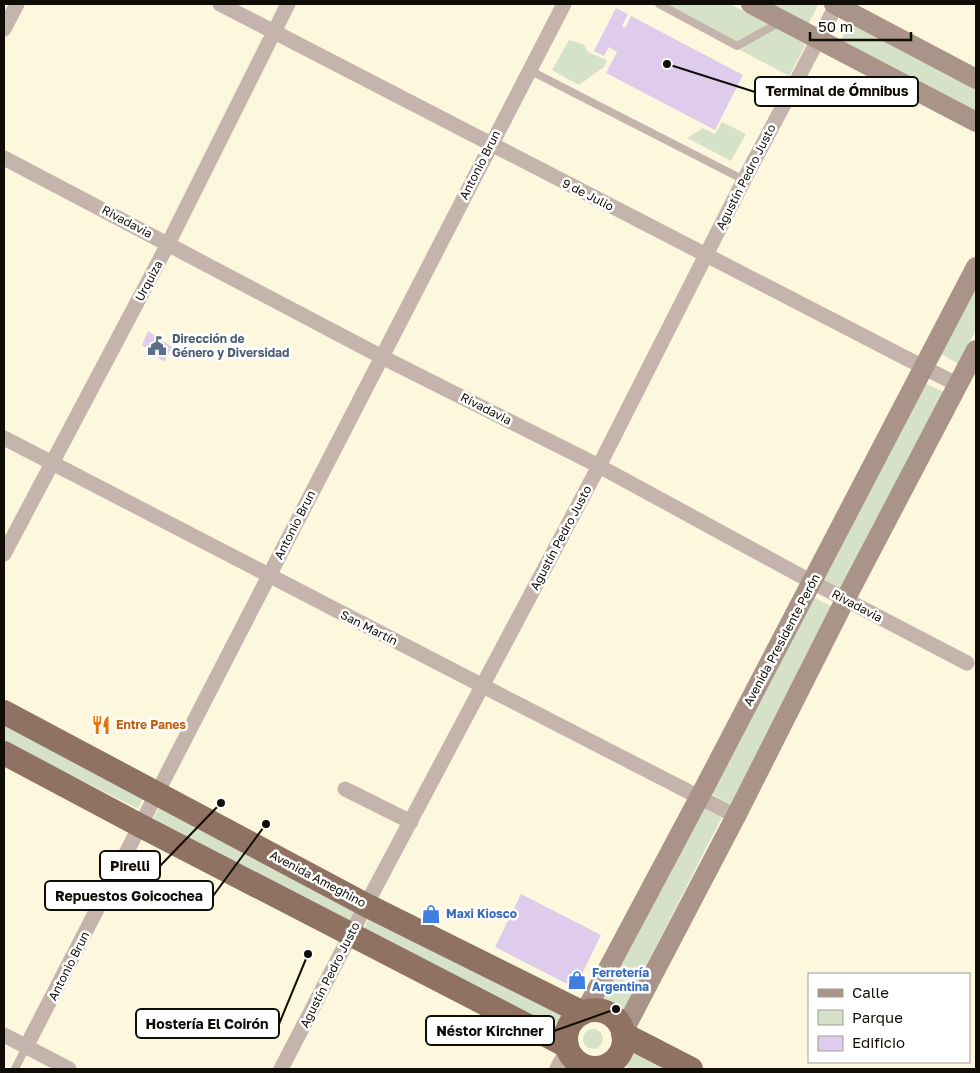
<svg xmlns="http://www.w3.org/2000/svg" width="980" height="1073" font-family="'Golos Text',sans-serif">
	<rect width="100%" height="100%" fill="#fdf8dd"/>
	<!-- green -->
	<path fill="#d6e2c8" d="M654,4h76l76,40 -17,32z
		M766,4h51l1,1 -10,20z
		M850,23l126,65v27l-137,-71z
		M569,40l14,4 5,8 19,8 -3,7 -25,18 -27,-15z
		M722,122l24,12 -15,27 -44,-23 16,-10 12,6z
		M976,285v45l-17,34 -18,-10z
		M923,382l21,10 -101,198 -21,-11z
		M813,597l20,10 -101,198 -20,-11z
		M4,722l141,72 -7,15 -134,-68z
		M702,807l20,10 -101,198 -20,-10z
		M159,808l197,99 -7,16 -198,-100z
		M369,918l198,99 -8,16 -197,-100z
		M583 1039a10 10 0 1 1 20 0a10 10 0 1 1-20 0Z
		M628,1049l40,20h-38l-9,-4z"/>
	<!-- building -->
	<path fill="#dfccec" d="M616,8l12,6 -6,12 3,2 6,-12 112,59 -28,55 -109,-57 11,-21 -8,-5 -5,9 -10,-5z
		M148,331l24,16 -8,15 -22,-17z
		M521,894l80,41 -26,53 -80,-41z"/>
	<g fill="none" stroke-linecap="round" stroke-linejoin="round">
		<!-- service -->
		<path stroke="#c4b4ac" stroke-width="8" d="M659,4l78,42 43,-24
			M529,70l215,110
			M15,1069l11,-22"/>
		<!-- minor -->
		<path stroke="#c4b4ac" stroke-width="15" d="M220,4l738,381
			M4,29l13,-25
			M4,158l378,199 217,109 213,116 155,81
			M4,438l479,248 253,130
			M4,554l164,-310 120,-240
			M345,789l66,33
			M4,1035l65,34
			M26,1047l538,-1043
			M281,1069l85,-164 233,-439 145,-286 93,-176"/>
		<!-- tertiary -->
		<path stroke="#c4b4ac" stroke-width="19" d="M559,1069l10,-19
			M605,1069l2,-3"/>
		<!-- secondary -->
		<path stroke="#aa9388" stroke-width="20" d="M751,4l225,118
			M834,4l142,75
			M585,1012l114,-214 277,-531
			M623,1032l113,-216 109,-216 131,-250"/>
		<!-- trunk -->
		<path stroke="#907262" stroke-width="24" d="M4,712l362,193 217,108
			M4,753l137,73 426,220
			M566 1039a29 29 0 1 1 58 0a29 29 0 1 1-58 0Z
			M623,1034l68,35"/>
	</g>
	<!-- icons -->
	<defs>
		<g id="civic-bare" transform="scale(1.5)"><path d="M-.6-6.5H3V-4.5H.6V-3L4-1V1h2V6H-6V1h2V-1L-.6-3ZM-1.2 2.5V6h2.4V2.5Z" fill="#5c6f8a" stroke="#fff" stroke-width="2.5" paint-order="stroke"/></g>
		<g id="restaurant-bare" transform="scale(1.5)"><path d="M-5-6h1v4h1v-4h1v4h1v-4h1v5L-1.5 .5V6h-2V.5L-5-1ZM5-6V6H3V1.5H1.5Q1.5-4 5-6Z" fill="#e8710a" stroke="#fff" stroke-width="2.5" paint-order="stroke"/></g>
		<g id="shop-bare" transform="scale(1.5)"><path d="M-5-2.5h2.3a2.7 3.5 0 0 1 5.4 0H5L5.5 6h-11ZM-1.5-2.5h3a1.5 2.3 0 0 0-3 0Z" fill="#3f7fe0" stroke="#fff" stroke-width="2.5" paint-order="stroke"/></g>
	</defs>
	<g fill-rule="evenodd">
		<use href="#civic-bare" x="157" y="346"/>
		<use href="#restaurant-bare" x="101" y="725"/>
		<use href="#shop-bare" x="431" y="914"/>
		<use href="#shop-bare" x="577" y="980"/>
	</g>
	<g text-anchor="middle" stroke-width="5" stroke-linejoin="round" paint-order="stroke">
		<!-- street labels -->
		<g font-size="12" fill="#0f0d05" stroke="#fff">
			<text transform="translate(480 165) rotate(-63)" y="4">Antonio Brun</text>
			<text transform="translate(746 177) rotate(-63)" y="4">Agustín Pedro Justo</text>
			<text transform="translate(588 195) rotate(27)" y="4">9 de Julio</text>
			<text transform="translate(127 222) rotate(28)" y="4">Rivadavia</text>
			<text transform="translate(149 281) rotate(-62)" y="4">Urquiza</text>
			<text transform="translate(486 409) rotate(27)" y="4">Rivadavia</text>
			<text transform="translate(295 525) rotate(-63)" y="4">Antonio Brun</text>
			<text transform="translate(561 538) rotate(-62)" y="4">Agustín Pedro Justo</text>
			<text transform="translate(857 606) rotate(28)" y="4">Rivadavia</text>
			<text transform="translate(369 628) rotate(27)" y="4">San Martín</text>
			<text transform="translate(782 640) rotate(-62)" y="4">Avenida Presidente Perón</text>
			<text transform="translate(318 879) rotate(28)" y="4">Avenida Ameghino</text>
			<text transform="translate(69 966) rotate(-63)" y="4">Antonio Brun</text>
			<text transform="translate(330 975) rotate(-63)" y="4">Agustín Pedro Justo</text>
		</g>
		<!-- service labels -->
		<g font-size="12" font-weight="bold" fill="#4e5e75" stroke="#fff" text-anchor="start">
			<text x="172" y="343">Dirección de<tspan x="172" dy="14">Género y Diversidad</tspan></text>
		</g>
		<!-- food labels -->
		<g font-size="12" font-weight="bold" fill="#c56008" stroke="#fff" text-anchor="start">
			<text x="116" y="729">Entre Panes</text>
		</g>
		<!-- shop labels -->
		<g font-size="12" font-weight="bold" fill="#366cbe" stroke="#fff" text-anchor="start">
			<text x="446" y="918">Maxi Kiosco</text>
			<text x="592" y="977">Ferretería<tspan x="592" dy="14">Argentina</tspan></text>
		</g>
	</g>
	<!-- callouts -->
	<path fill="none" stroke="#0f0d05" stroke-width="2" d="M667 64L755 92M221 803L160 866M266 824L213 896M308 954L279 1024M616 1009L554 1031"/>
	<g fill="#0f0d05" stroke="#fff" stroke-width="2">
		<circle cx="667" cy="64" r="5"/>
		<circle cx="221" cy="803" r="5"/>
		<circle cx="266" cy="824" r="5"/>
		<circle cx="308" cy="954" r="5"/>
		<circle cx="616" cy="1009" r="5"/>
	</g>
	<g fill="#fff" stroke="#0f0d05" stroke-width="2">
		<rect x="755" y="77" width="163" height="29" rx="5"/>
		<rect x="100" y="851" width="60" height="29" rx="5"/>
		<rect x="45" y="881" width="168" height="29" rx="5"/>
		<rect x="136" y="1009" width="143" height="29" rx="5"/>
		<rect x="426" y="1016" width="128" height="29" rx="5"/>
	</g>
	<g font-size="14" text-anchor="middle" font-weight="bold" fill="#0f0d05">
		<text x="837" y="96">Terminal de Ómnibus</text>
		<text x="130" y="871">Pirelli</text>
		<text x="129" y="901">Repuestos Goicochea</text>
		<text x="207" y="1029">Hostería El Coirón</text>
		<text x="490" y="1036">Néstor Kirchner</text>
	</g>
	<!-- border -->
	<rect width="980" height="1073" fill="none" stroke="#0f0d05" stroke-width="10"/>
	<!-- legend -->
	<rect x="808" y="973" width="162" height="90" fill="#ffffff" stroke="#9f9e9b"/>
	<rect x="818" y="989" width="25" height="8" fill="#aa9388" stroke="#9f9e9b"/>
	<text x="852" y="998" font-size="15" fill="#0f0d05">Calle</text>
	<rect x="818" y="1010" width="25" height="15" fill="#d6e2c8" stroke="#9f9e9b"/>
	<text x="852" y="1023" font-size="15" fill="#0f0d05">Parque</text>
	<rect x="818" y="1036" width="25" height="15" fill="#dfccec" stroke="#9f9e9b"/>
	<text x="852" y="1048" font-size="15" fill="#0f0d05">Edificio</text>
	<!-- scale -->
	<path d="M810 32v8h101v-8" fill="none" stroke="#0f0d05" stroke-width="2.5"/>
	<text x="818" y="32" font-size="15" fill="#0f0d05" stroke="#ffffff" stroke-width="4" paint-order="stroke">50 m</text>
</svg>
